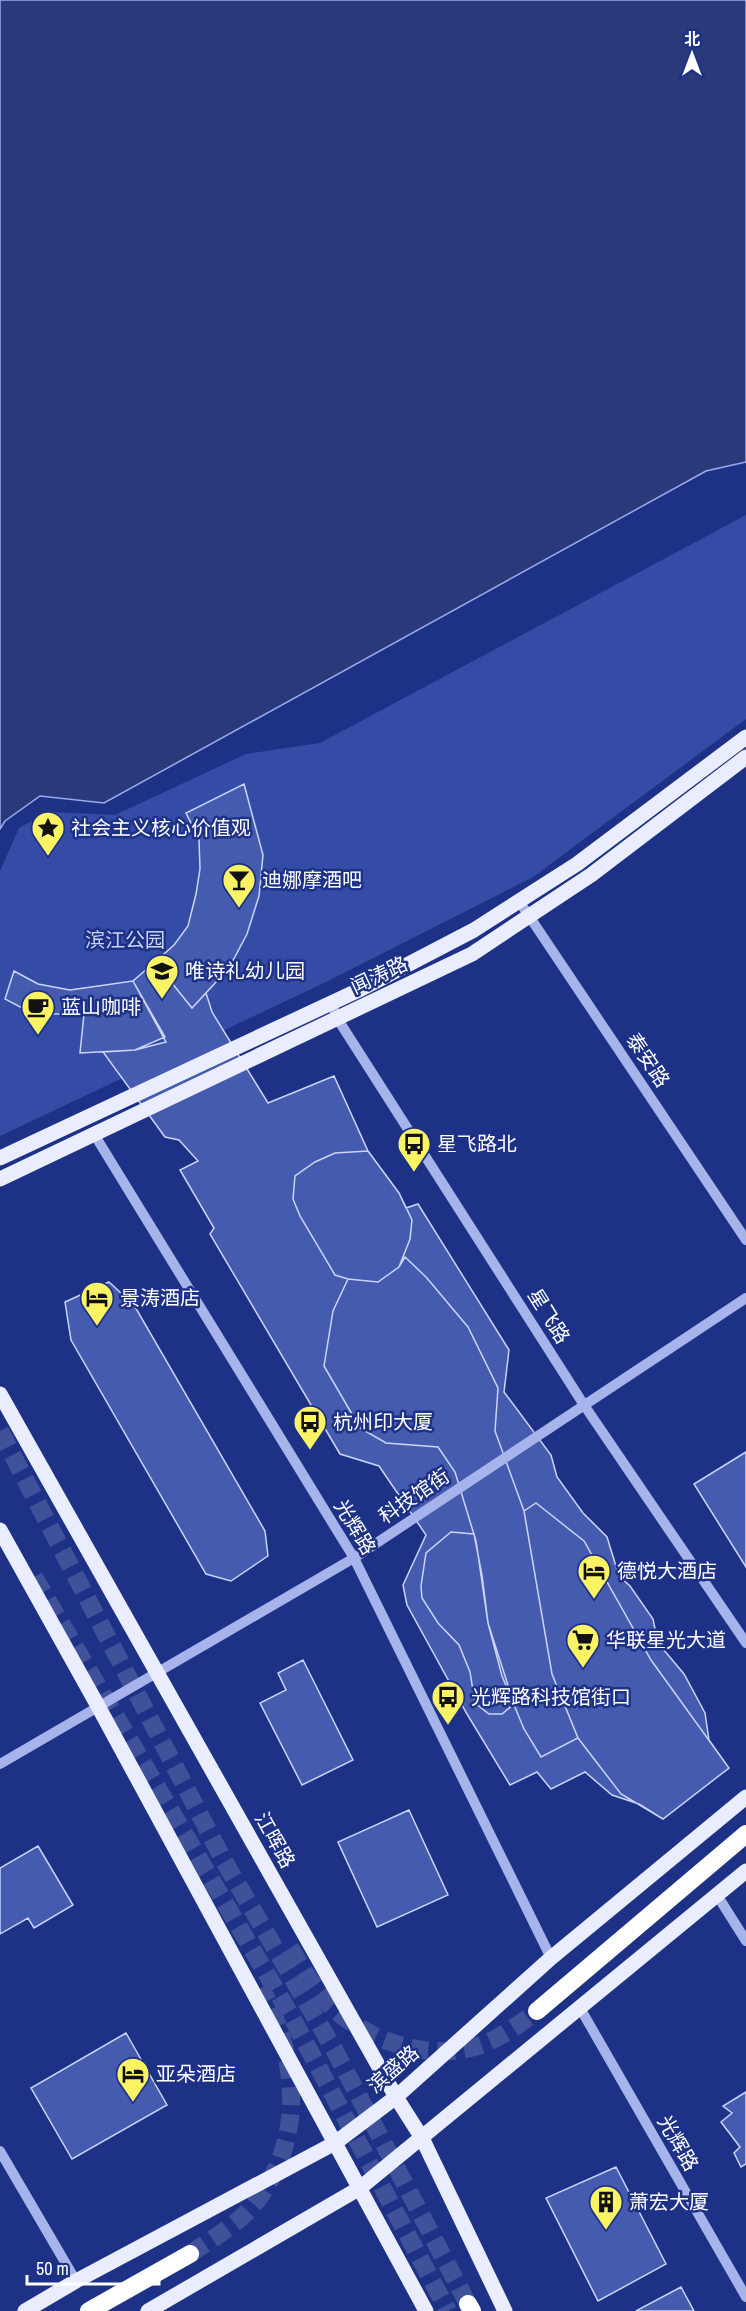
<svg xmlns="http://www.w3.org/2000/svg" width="746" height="2311" font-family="'Archivo Narrow','Noto Sans SC',sans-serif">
	<rect width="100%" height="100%" fill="#1d3287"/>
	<!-- green -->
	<path fill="#344ca6" d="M746,515v204l-213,158 -207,105 -326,154v-265l19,-43 29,-16 67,3 131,-61 74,-11z"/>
	<!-- water -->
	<path fill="#2a3979" stroke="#99aced" stroke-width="1.5" d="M0,0h746v462l-40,9 -602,332 -64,-7 -35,25 -5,8z"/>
	<!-- building -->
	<path fill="#455baf" stroke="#cbd4f8" stroke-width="1.5" d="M244,784l19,71 -4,41 -12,38 -18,34 -37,40 -37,-46 19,-17 14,-19 8,-32 4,-25 -1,-30 -13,-26z
		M155,962l37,46 14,-15 6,19 56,91 66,-27 34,75 31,42 7,15 12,-4 91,146 -5,42 47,63 6,22 26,36 24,24 12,39 11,10 23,33 5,24 26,31 21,39 4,27 20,28 -66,51 -24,-15 -27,-9 -27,-23 -34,17 -14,-17 -27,13 -43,-71 -60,-109 -4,-20 23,-50 -47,-69 -39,-12 -130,-220 4,-6 -34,-58 18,-9 -19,-21 -14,-3 -62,-85 32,-2 31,-8 -33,-61z
		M14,971l24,13 32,6 63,-9 32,56 -30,13 -55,3 4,-39h-31l-29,-5 -19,-10z
		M368,1151l31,42 13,27 -2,19 -11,28 -21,15 -30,-3 -13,-4 -35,-59 -7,-17 2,-23 20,-14 20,-9z
		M405,1257l21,20 42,50 30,61 -3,43 29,80 28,163 26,64 -37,19 -17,-28 -22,-53 -14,-53 -12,-82 -21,-69 -17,-25 -52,-4 -26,-15 -36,-62 9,-55 15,-32 30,3 21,-15z
		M109,1282l25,23 131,226 3,25 -37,25 -25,-7 -135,-234 -6,-38z
		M746,1452v115l-52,-83z
		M536,1503l48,38 67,119 78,108 -66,51 -42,-25 -43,-56 -26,-64 -28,-163z
		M451,1532l23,2 8,41 6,48 26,81 -12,10h-13l-14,-11 -5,-31 -11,-27 -21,-22 -16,-25 -1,-12 5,-33z
		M303,1660l50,100 -51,25 -42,-82 26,-13 -8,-17z
		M409,1810l39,85 -71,32 -39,-85z
		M38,1846l35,59 -39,23 -6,-10 -28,16v-66z
		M126,2033l41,72 -95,54 -41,-71z
		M746,2092v72l-5,3 -7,-14 6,-6 -19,-25 11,-9 -9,-7z
		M616,2167l50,97 -68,37 -52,-103z
		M681,2287l13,24h-58z"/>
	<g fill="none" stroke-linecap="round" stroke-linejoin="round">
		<!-- highway-tunnel -->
		<path stroke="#3f5199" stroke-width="18" stroke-dasharray="18 9" stroke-linecap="butt" d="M0,1431l224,430 111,190 133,253
			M34,1577l256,437 158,297
			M290,1948c11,18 22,37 36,53 37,40 108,64 160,42 19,-8 35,-20 51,-32
			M190,2254c20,-14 43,-27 59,-44 57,-63 51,-151 12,-222"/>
		<!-- minor -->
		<path stroke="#a6b4eb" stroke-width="10" d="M519,901l227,339
			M331,1002l6,16 247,387 162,238
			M94,1134l260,424 197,400
			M0,1764l354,-206 392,-260
			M717,1895l29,46
			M580,2008l166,289
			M0,2151l76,130"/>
		<!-- major -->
		<path stroke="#eaedfe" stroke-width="15" d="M0,1158l359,-168 115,-60 103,-66 169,-127
			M0,1179l472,-225 119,-79 155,-118
			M0,1394l396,703 26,41 83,173
			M0,1530l98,176 328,605
			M25,2311l51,-30 259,-138 61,-46 155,-139 195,-161
			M148,2311l212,-123 386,-317"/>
		<!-- highway -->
		<path stroke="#fff" stroke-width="18" d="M537,2011l209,-177
			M468,2304l4,7
			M89,2311l101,-57"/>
	</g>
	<!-- icons -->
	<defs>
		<g id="sight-pin" transform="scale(1.725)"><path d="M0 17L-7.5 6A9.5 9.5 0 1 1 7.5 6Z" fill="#faf364" stroke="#1d3287"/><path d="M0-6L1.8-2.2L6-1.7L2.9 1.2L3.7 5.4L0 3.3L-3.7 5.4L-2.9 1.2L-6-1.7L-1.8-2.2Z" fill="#111"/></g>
		<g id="bar-pin" transform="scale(1.725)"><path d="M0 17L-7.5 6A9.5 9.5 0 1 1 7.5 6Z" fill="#faf364" stroke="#1d3287"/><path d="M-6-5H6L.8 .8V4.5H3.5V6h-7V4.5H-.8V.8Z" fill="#111"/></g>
		<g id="school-pin" transform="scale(1.725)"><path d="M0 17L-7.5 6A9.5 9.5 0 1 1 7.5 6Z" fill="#faf364" stroke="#1d3287"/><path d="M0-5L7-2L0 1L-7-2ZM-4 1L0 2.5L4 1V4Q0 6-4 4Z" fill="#111"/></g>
		<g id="cafe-pin" transform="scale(1.725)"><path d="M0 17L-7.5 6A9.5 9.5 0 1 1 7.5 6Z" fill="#faf364" stroke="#1d3287"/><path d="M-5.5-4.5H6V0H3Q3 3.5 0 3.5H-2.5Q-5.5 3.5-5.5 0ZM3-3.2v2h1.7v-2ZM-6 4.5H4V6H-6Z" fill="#111"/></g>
		<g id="bus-pin" transform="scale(1.725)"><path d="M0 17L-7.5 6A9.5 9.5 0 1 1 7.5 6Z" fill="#faf364" stroke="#1d3287"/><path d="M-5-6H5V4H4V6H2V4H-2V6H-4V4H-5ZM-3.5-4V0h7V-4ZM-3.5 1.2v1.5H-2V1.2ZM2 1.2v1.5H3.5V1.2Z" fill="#111"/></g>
		<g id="hotel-pin" transform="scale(1.725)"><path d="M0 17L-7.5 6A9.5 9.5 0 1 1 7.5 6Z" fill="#faf364" stroke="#1d3287"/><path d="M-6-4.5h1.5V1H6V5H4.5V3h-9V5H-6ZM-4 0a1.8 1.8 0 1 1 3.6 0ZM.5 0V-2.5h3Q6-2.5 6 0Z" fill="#111"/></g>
		<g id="supermarket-pin" transform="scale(1.725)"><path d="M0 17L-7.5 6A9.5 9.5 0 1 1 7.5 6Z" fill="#faf364" stroke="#1d3287"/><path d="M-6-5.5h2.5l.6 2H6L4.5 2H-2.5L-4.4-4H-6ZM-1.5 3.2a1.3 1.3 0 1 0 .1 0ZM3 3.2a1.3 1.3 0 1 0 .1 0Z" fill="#111"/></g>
		<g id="building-pin" transform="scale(1.725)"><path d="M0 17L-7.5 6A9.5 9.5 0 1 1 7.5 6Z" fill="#faf364" stroke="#1d3287"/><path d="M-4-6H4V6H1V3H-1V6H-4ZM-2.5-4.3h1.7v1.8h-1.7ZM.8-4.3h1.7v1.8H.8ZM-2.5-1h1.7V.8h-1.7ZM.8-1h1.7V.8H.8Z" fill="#111"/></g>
	</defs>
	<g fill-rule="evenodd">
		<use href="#sight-pin" x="48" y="828"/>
		<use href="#bar-pin" x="239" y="880"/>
		<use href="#school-pin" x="162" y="971"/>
		<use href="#cafe-pin" x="38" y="1007"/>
		<use href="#bus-pin" x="414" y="1144"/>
		<use href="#hotel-pin" x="97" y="1298"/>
		<use href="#bus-pin" x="310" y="1422"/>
		<use href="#hotel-pin" x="594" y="1571"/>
		<use href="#supermarket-pin" x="583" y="1640"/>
		<use href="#bus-pin" x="448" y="1697"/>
		<use href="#hotel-pin" x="133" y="2074"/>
		<use href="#building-pin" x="606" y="2202"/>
	</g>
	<g text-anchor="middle" stroke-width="5" stroke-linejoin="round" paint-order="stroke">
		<!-- poi labels -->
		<g font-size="20" fill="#fff" stroke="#1d3287" text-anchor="start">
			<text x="71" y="835">社会主义核心价值观</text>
			<text x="262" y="887">迪娜摩酒吧</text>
			<text x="185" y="978">唯诗礼幼儿园</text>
			<text x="61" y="1014">蓝山咖啡</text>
			<text x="437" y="1151">星飞路北</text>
			<text x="120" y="1305">景涛酒店</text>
			<text x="333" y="1429">杭州印大厦</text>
			<text x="617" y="1578">德悦大酒店</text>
			<text x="606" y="1647">华联星光大道</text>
			<text x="471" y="1704">光辉路科技馆街口</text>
			<text x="156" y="2081">亚朵酒店</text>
			<text x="629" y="2209">萧宏大厦</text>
		</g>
		<!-- park labels -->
		<g font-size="20" fill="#cbd4f8" stroke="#1d3287">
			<text x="125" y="947">滨江公园</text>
		</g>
		<!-- street labels -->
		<g font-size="20" fill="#fff" stroke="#1d3287">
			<text transform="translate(379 975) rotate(-25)" y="7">闻涛路</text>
			<text transform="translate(648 1060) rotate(56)" y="7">泰安路</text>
			<text transform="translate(549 1316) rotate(58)" y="7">星飞路</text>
			<text transform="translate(414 1496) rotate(-34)" y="7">科技馆街</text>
			<text transform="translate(355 1527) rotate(59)" y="7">光辉路</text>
			<text transform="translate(275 1840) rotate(61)" y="7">江晖路</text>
			<text transform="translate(393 2069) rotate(-41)" y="7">滨盛路</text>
			<text transform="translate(678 2143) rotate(60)" y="7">光辉路</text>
		</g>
	</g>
	<!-- north arrow -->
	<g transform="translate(692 54)" stroke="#1d3287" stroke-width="4.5" paint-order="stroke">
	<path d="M0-4.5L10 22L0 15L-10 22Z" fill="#ffffff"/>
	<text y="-9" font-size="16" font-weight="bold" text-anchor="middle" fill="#ffffff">北</text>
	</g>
	<!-- scale -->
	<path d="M27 2275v9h132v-9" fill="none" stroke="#ffffff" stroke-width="3"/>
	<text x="36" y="2275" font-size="18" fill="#ffffff" stroke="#1d3287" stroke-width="4.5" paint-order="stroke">50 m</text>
</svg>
